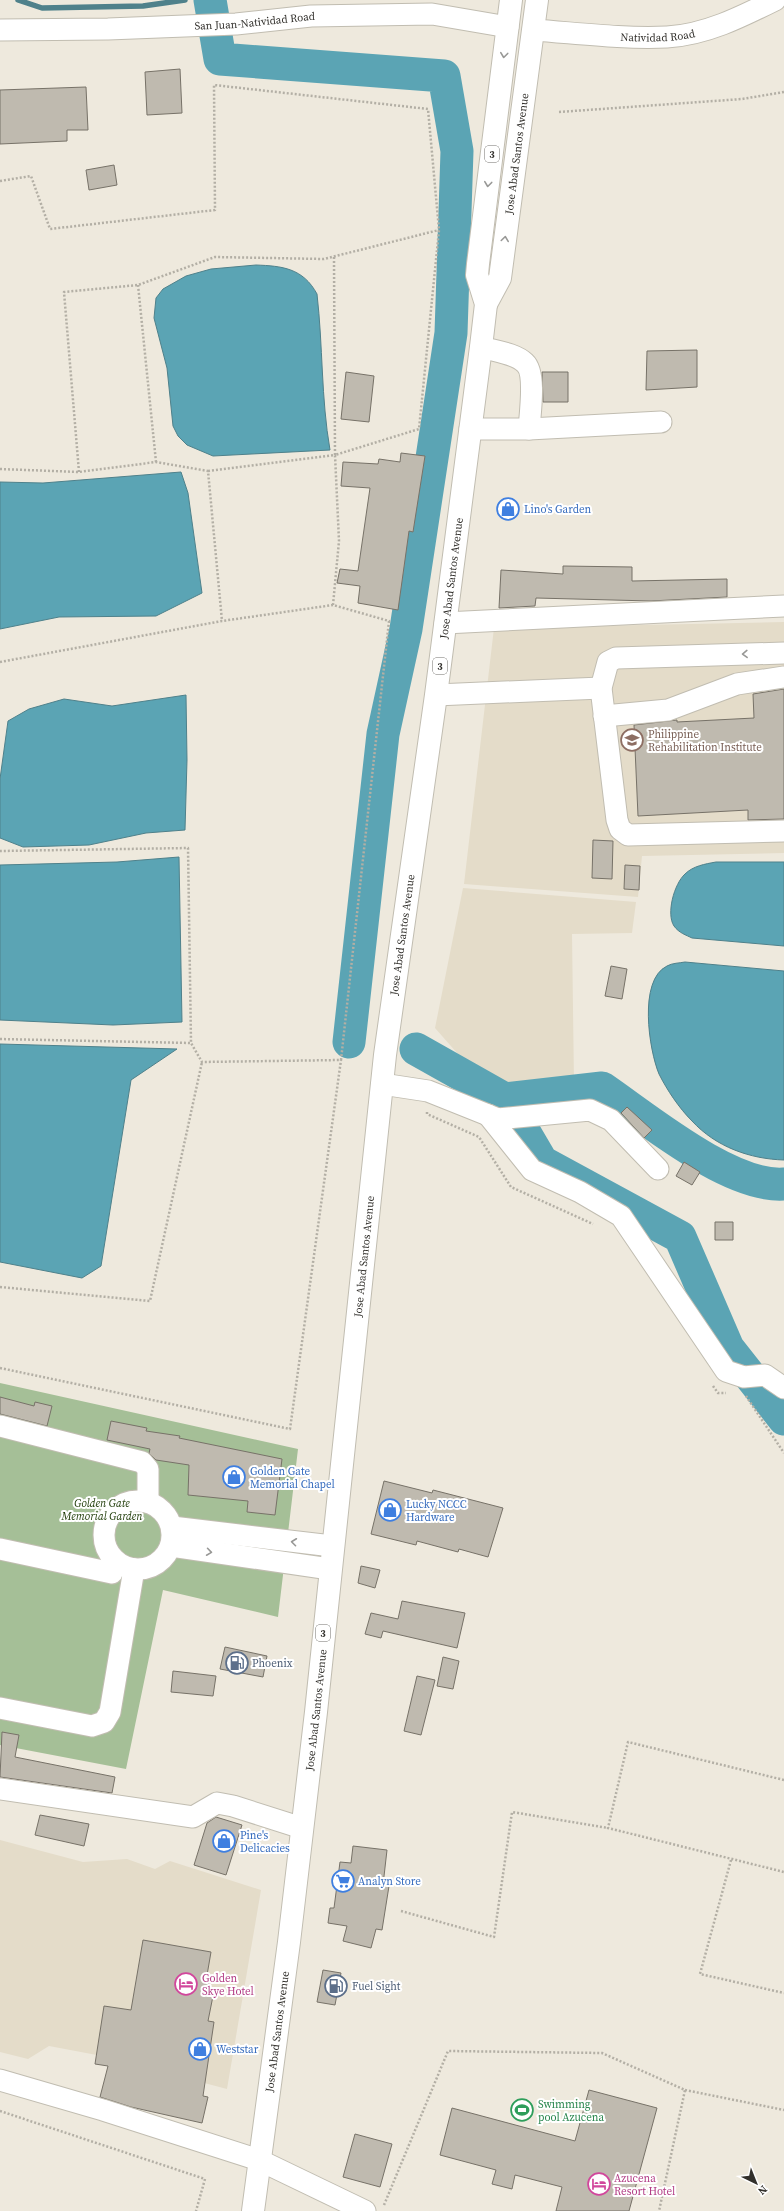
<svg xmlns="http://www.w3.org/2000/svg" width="784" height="2211" font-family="'Source Serif 4',serif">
	<rect width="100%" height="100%" fill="#eee9dd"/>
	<!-- built -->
	<path fill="#e4dcc9" d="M784,622v231l-142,3 -4,41 -174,-13 30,-256z
		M463,888l173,14 -4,31 -60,1 2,149 -62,4 -32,-8 -45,-51z
		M0,1840l83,22 44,-3 28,10 15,-8 91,29 -34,199 -125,-33 -53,-10 -21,13 -28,-7z"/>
	<!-- green -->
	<path fill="#a5bf97" d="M0,1383l298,66 -20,168 -115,-27 -37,179 -126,-24z"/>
	<!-- water -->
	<path fill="#5ba4b4" stroke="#4f818b" d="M256,265c26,1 47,3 61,29 6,52 4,104 13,156l-117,6 -26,-11 -9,-9 -5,-10 -6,-58 -13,-50 2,-20 7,-9 23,-13 25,-7z
		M181,472l7,21 14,100 -46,23 -97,1 -59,12v-147l43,1z
		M186,695l1,65 -2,70 -39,3 -57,12 -66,2 -23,-9v-59l8,-58 21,-12 35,-10 48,7z
		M179,857l3,165 -69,3 -113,-5v-155l117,-3z
		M716,862h68v84l-92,-8c-6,-3 -13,-5 -18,-12 -8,-12 0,-42 11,-52 8,-8 20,-10 31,-12z
		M685,962l99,9v189c-34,-1 -68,-13 -92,-39 -13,-13 -25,-31 -33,-47 -10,-24 -21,-94 8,-108 5,-3 13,-3 18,-4z
		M0,1044l177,5 -46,31 -30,186 -19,12 -82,-16z"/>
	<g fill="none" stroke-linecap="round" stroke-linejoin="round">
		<!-- stream -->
		<path stroke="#4f818b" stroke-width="5.5" d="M18,0l24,8 101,-2 42,-6"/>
		<!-- river -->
		<path stroke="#5ba4b4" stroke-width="33" d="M210,0l10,59 224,17 13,75 -6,182 -45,296 -23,105 -34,308
			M416,1049l89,50 37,63 138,75 48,111 56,71
			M505,1099l97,-11c44,30 128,100 182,96"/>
	</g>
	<!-- building -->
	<path fill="#bfbaaf" stroke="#777268" d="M180,69l2,44 -35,2 -2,-43z
		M86,87l2,43h-21v11l-67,3v-54z
		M114,165l3,20 -28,5 -3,-20z
		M697,350v37l-51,3 1,-39z
		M346,372l28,4 -5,46 -28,-3z
		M542,372h26v30h-25z
		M401,453l24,3 -12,76 -4,-1 -11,79 -40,-7 2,-17 -23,-3 3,-14 18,2 12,-83 -29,-2 2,-24 35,2 1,-5 21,3z
		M563,566l69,1v14l95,-2v18l-76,4 -115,-3 -1,8 -36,2 2,-38 62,4z
		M784,689v130l-36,1v-10l-110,6 -4,-91 43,-5v2l77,-4 -1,-24z
		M593,840l20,1 -1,38 -20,-1z
		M625,865l15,1 -1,24 -15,-1z
		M611,966l16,3 -5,30 -17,-3z
		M627,1107l25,23 -8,8 -23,-25z
		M684,1162l16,10 -8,13 -16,-9z
		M715,1222h18v18h-18z
		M0,1397l34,9 1,-4 17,4 -5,20 -47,-12z
		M111,1421l36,7 -1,3 34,5 -1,2 103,21 -7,56 -28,-3 1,-11 -60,-6 1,-30 -33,-5 -7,-7 1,-4 -43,-9z
		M384,1481l48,12 1,-3 70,18 -15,49 -29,-8 -1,3 -41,-11 -1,4 -45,-11z
		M361,1566l19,4 -5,18 -17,-5z
		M402,1601l63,12 -8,35 -74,-17 -2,7 -16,-4 6,-21 27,6z
		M225,1647l42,9 -4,21 -43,-8z
		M443,1657l16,4 -6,28 -16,-3z
		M173,1671l43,5 -3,20 -42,-4z
		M417,1676l18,4 -14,55 -17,-4z
		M2,1732l17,3 -4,22 100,20 -3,16 -112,-16z
		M40,1815l49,9 -5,22 -49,-11z
		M216,1817l26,8 -16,50 -32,-10 13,-42z
		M353,1846l34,4 -4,35 6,1 -7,44 -6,-1 -5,19 -28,-7 4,-15 -19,-3 2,-15h4l6,-46 11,1z
		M143,1940l68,12 -5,29 3,1 -2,8 7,1 -6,30 6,1 -11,74 5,1 -6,26 -71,-16 -31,-10 8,-31 -13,-2 9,-58 27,4z
		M323,1970l18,3 -6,32 -18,-3z
		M589,2090l68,18 -28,103h-73l6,-24 -47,-12 -3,14 -20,-5 4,-14 -56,-15 12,-47 123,33z
		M355,2134l37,10 -12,43 -37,-10z"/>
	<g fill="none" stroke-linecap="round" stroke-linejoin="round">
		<!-- minor casing -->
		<g stroke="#c1bdb1" stroke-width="23">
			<g id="minor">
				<path id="s1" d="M0,30l108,-1 128,-5 75,-8 121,-2 76,13"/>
				<path id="s2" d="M533,30c44,3 89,9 134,7 38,-2 74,-20 108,-37"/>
				<path d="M470,429h59c1,-15 7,-56 -4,-66 -10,-10 -31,-12 -44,-16"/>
				<path d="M529,429l132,-7"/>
				<path d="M445,623l339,-17"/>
				<path d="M784,653l-168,5 -8,4 -7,26 16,132 3,9 8,6 156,-4"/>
				<path d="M436,695l165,-7"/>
				<path d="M604,716l64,-6 69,-26 47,-7"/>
				<path d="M382,1084l46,7 70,28 92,-9 21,10 47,49"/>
				<path d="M488,1115l44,55 48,22 41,24 105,155 18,6 21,-2 19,13"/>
				<path d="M0,1426l142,36 6,7v32"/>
				<circle cx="138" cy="1535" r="34"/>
				<path d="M172,1527l160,19"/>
				<path d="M171,1546l159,23"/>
				<path d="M0,1549l112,24 1,-14"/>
				<path d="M0,1708l92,18 12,-4 6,-10 24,-143"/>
				<path d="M0,1789l193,28 24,-14 16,3 69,22"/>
				<path d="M0,2080l103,30 156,50 106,51"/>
			</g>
		</g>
		<!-- highway casing -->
		<g stroke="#c1bdb1" stroke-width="24">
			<g id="highway">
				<path id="s3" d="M486,304l14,-26 37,-278"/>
				<path id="s4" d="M253,2211l36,-269 27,-230 69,-657 51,-360 45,-348 5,-43 -9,-29 1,-11 33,-264"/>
			</g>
		</g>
		<!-- path -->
		<path stroke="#b3afa5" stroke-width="2.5" stroke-dasharray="2 2" stroke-linecap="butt" d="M559,112l183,-13 42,-7
			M0,181l31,-5 19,53 165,-19 -1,-125 214,24 11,121 -20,199 -84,26 4,86 -6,64 56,16 -48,439 -139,2 -11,-19 -3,-195 -188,3
			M138,285l18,177
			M0,469l79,3 77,-10 52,9 14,150
			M208,471l127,-16 -1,-198
			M79,472l-15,-180 74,-7 77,-28 109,2 115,-29
			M0,662l222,-41 111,-16
			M0,1039l191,4
			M427,1112v2l52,23 32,50 82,37
			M0,1287l150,14 52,-239
			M0,1368l290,61 51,-369
			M713,1386l5,7h8
			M746,1396l38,57
			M784,1780l-156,-38 -20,86 176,44
			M731,1860l-31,114 84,19
			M401,1911l93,26 18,-125 96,16
			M685,2090l99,20
			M0,2111l205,68 -9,32
			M384,2205l64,-154 154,2 83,37 -26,121"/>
		<!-- minor -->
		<use href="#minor" stroke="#fff" stroke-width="21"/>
		<!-- highway -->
		<use href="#highway" stroke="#fff" stroke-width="22"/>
	</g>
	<!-- one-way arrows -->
	<defs><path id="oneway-chevron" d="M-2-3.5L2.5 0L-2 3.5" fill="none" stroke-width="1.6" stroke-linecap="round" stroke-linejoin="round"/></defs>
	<g stroke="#989896">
		<use href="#oneway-chevron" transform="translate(504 55) rotate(97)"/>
		<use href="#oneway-chevron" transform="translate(488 184) rotate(97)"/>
		<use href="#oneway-chevron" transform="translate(505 239) rotate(-82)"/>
		<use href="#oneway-chevron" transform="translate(745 654) rotate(178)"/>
		<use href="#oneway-chevron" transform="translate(294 1542) rotate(-173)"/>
		<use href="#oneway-chevron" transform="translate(209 1552) rotate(8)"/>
	</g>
	<!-- icons -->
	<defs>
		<g id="shop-ring" transform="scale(1.15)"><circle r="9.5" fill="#fff" stroke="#3f7fe0" stroke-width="1.5"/><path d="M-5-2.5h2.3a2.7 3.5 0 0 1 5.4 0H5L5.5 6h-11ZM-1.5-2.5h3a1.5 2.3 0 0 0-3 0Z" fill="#3f7fe0"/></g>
		<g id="university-ring" transform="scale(1.15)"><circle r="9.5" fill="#fff" stroke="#8d6e63" stroke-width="1.5"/><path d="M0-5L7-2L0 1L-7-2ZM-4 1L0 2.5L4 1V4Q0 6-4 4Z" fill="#8d6e63"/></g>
		<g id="fuel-ring" transform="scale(1.15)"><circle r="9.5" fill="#fff" stroke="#5c6f8a" stroke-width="1.5"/><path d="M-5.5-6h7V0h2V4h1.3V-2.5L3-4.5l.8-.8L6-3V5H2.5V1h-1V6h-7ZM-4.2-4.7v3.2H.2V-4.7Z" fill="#5c6f8a"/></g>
		<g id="supermarket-ring" transform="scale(1.15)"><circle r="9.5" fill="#fff" stroke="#3f7fe0" stroke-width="1.5"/><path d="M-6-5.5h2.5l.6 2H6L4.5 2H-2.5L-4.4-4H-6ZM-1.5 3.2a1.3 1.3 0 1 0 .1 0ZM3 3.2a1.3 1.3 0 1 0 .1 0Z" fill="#3f7fe0"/></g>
		<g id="hotel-ring" transform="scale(1.15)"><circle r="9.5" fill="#fff" stroke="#d1479c" stroke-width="1.5"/><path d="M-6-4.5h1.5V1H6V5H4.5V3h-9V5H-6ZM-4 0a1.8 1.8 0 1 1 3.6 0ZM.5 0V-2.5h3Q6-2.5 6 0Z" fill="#d1479c"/></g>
		<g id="stadium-ring" transform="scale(1.15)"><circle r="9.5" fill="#fff" stroke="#2e9e5b" stroke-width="1.5"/><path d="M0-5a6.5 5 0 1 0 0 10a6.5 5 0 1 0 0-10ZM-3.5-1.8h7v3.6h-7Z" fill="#2e9e5b"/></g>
	</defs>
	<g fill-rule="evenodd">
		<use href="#shop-ring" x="508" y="509"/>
		<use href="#university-ring" x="632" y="740"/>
		<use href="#shop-ring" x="234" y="1477"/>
		<use href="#shop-ring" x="390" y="1510"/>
		<use href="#fuel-ring" x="237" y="1663"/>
		<use href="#shop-ring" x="224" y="1841"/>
		<use href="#supermarket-ring" x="343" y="1881"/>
		<use href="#hotel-ring" x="186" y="1984"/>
		<use href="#fuel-ring" x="336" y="1986"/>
		<use href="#shop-ring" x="200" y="2049"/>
		<use href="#stadium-ring" x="522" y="2110"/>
		<use href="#hotel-ring" x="599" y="2184"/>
	</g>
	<g text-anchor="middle" stroke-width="4" stroke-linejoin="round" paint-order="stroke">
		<!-- shield labels -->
		<g fill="#fff" stroke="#706e6b" stroke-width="1">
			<rect x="485" y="146" width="14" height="16" rx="3"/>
			<rect x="433" y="658" width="14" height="16" rx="3"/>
			<rect x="316" y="1625" width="14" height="16" rx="3"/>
		</g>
		<g font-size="10" font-weight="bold" fill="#32302c">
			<text x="492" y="158">3</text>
			<text x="440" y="670">3</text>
			<text x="323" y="1637">3</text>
		</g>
		<!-- street labels -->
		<g font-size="11" fill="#32302c" stroke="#fff">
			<text dy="4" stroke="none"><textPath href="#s1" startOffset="255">San Juan-Natividad Road</textPath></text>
			<text dy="4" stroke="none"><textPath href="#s2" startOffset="125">Natividad Road</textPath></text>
			<text dy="4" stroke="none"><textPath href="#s3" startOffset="155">Jose Abad Santos Avenue</textPath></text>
			<text dy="4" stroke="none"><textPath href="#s4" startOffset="1645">Jose Abad Santos Avenue</textPath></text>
			<text dy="4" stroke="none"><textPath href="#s4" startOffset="1285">Jose Abad Santos Avenue</textPath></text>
			<text dy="4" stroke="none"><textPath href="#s4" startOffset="961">Jose Abad Santos Avenue</textPath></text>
			<text dy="4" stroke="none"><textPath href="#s4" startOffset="505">Jose Abad Santos Avenue</textPath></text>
			<text dy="4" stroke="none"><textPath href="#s4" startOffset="181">Jose Abad Santos Avenue</textPath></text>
		</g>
		<!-- shop labels -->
		<g font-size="11" fill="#366cbe" stroke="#fff" text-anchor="start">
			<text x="524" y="513">Lino's Garden</text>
			<text x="250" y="1475">Golden Gate<tspan x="250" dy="13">Memorial Chapel</tspan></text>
			<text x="406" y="1508">Lucky NCCC<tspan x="406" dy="13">Hardware</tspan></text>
			<text x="240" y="1839">Pine's<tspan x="240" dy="13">Delicacies</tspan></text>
			<text x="358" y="1885">Analyn Store</text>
			<text x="216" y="2053">Weststar</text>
		</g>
		<!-- education labels -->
		<g font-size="11" fill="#785e54" stroke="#fff" text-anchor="start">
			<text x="648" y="738">Philippine<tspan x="648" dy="13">Rehabilitation Institute</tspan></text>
		</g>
		<!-- park labels -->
		<g font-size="11" font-style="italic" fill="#1a3702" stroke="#fff">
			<text x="102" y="1507">Golden Gate<tspan x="102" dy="13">Memorial Garden</tspan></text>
		</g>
		<!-- service labels -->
		<g font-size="11" fill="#4e5e75" stroke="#fff" text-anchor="start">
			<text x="252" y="1667">Phoenix</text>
			<text x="352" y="1990">Fuel Sight</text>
		</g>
		<!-- hotel labels -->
		<g font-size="11" fill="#b23c85" stroke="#fff" text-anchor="start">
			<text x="202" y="1982">Golden<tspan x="202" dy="13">Skye Hotel</tspan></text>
			<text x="614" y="2182">Azucena<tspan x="614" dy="13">Resort Hotel</tspan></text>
		</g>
		<!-- leisure labels -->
		<g font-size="11" fill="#27864d" stroke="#fff" text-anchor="start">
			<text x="538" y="2108">Swimming<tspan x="538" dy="13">pool Azucena</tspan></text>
		</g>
	</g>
	<!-- north arrow -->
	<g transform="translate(756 2183) rotate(137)" stroke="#ffffff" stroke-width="3" paint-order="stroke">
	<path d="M0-3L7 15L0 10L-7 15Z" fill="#32302c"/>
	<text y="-6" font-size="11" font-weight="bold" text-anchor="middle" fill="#32302c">N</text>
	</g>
</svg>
